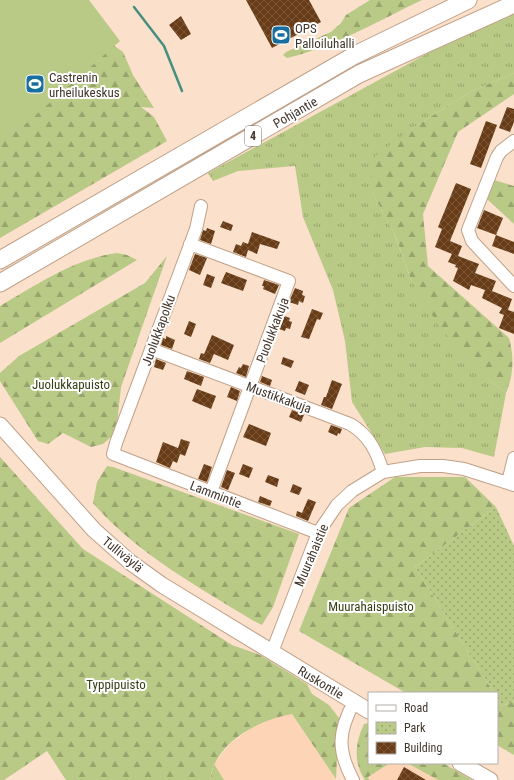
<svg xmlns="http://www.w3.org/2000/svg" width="514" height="780" font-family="'Roboto Condensed',sans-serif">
	<defs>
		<pattern id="grass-tufts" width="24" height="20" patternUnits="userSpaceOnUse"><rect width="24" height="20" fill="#b9c986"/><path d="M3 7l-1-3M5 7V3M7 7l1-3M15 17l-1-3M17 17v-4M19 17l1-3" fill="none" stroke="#98a46e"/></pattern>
		<pattern id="forest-firs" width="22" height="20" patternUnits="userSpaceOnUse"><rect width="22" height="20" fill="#b9c986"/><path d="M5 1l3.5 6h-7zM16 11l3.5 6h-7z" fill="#98a46e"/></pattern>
		<pattern id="park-dots" width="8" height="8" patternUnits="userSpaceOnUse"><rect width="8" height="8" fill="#b9c986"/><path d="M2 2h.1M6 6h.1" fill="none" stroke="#98a46e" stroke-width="1.8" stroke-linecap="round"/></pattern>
		<pattern id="building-cross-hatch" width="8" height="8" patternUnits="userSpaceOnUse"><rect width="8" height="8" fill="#673c16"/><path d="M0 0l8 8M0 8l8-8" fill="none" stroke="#7a5738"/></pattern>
	</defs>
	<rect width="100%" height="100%" fill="#fbe0cb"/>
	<!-- built -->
	<path fill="#fdd5b6" d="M292,714l44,65 -3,1h-109l-10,-16 16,-20 24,-18 21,-9z
		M390,763h17l31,17h-69l-1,-3z"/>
	<!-- grass -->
	<path fill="url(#grass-tufts)" d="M514,13v60l-44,19 -59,37 -39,63 22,41 17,47 79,101 16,12 -12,64 -32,-9 -37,-1 -40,7 -33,-52 -7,-61 -12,-51 -30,-73 -8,-51 -57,5 -25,10 -5,-8 244,-133z
		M214,764l10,16h-14z"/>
	<!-- forest -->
	<path fill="url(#forest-firs)" d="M370,0h52c-44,21 -88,47 -135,58l-4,-3 3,-3 45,-20 10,-9 5,-8z
		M113,45l10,7 10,23 21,33 -13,-1 13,10 13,24 -167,97v-115z
		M514,73v21l-56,38 -35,82 5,52 81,72c5,18 5,36 -3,55l-16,-12 -50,-53 -29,-48 -16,-45 -23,-43 -2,-11 3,-23 38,-29 59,-37z
		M494,180l20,6v38l-27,-25z
		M117,253l10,2 10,5 -137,83v-37c36,-21 76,-48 117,-53z
		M167,256l-46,131 -4,37 -5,12 -9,8 -12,3 -28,-14 -15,11 -10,-3 -38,-60v-8l19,-17 126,-73z
		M0,457l83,92 149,96 28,10 47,29 5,10 17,11 10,13 -3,61 -44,-65c-29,5 -65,22 -78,51 -2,4 -3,10 -4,15h-144l-19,-29 -43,29h-4z
		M107,466l6,1 186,67 -26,73 -11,18 -10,-5c-55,-34 -116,-67 -159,-117l4,-21z
		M395,477h70l31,30 -81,60 79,126h-88l-107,-62 50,-123z
		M497,697l5,9 12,-5v54l-17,-10z
		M369,723v40h21l-22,14 1,3h-4c-12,-18 -10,-37 -1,-56z
		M407,763h36l29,17h-34z"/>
	<!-- park -->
	<path fill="url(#park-dots)" d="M496,507l18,39v155l-12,5 -5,-9v-4h-3l-79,-126z"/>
	<!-- pitch -->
	<path fill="#b9c986" d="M0,0h89l31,41 -99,87 -21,12z"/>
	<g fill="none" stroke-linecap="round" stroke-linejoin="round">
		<!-- stream -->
		<path stroke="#47907f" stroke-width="2.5" d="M134,7l30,39 18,45"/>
	</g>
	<!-- building -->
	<path fill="url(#building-cross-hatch)" d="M246,0h63l12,22 -49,26z
		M181,16l10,18 -10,6 -12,-15z
		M507,107l7,2v13l-4,10 -11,-4z
		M486,121l11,4 -16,43 -11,-4z
		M456,183l15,6 -21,52 12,5 -4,10 21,8 -4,9 21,8 -4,10 20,8 -4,11 6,2v22l-15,-6 5,-13 -5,-2 3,-5 -20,-10 3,-8 -14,-5 -2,5 -16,-9 5,-13 -3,-1 1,-2 -8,-3 4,-8 -17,-7 7,-18 -4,-2z
		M484,210l19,8 -7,17 -19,-7z
		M223,221l10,4 -2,6 -11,-4z
		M207,228l8,3 -4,13 -11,-4 3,-10 3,1z
		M252,232l28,10 -3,7 -17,-5 -3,10 -9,-4 -2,7 -13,-5 3,-8 5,2 2,-4 5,2z
		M496,235l18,7v12l-22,-8z
		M195,254l12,4 -7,17 -11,-5z
		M226,272l21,8 -4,11 -22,-8z
		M207,274l8,3 -4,11 -8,-3z
		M264,280l15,5 -4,9 -12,-5 1,-3h-2z
		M295,288l8,3 -1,4 3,1 -2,7 -4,-2 -1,4 -9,-3z
		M312,309l11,4 -3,7 -3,-1 -8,20 -8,-2z
		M284,316l6,2 -1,3 3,1 -2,7 -4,-1 -1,3 -6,-2z
		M189,321l7,3 -5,13 -7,-3z
		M212,335l22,10 -6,15 -14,-6 -4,9 -11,-4 2,-6 3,1 1,-2z
		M166,336l9,4 -3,9 -11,-4 2,-7 3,1z
		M283,357l11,4 -3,7 -10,-4z
		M156,359l10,4 -3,7 -9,-3z
		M243,364l6,2 -3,11 -10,-4 3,-6 2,1z
		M187,371l17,6 -3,9 -17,-7z
		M262,376l10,4 -2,6 -10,-4z
		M332,380l10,4 -10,25 -11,-4 3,-8h2z
		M299,381l10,4 -4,10 -10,-4z
		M231,387l9,4 -3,10 -10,-4z
		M197,389l19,7 -5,13 -19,-8z
		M292,410l12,5 -3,7 -12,-5z
		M249,424l22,9 -5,13 -23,-9z
		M331,425l11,4 -2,5 -2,-1 -1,3 -9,-4z
		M181,439l9,3 -5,14 -5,-2 -3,9 -4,-2 -3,7 -14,-6 7,-20 15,6z
		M204,464l8,3 -5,15 -9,-3z
		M243,464l10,4 -4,10 -10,-4z
		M227,470l8,3 -7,17 -7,-3z
		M268,475l11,4 -2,8 -12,-5z
		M293,484l9,4 -3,7 -9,-3z
		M260,496l12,5 -2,5 -12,-4z
		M308,499l8,3 -8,19 -12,-5 1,-5 5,2z
		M404,767l22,13h-29z"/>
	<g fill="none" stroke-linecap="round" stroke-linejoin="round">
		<!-- minor casing -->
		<g stroke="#c0a188" stroke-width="14">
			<path id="minor" d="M514,141l-13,10 -4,6 -29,73 4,11 42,45
				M201,206l-5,23 -80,214 -3,11 205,79
				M190,244l99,37 -78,211
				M151,349l199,75c19,11 27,28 33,48
				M508,482l6,-24
				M272,652l46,-119 19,-28 15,-14 31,-19 37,-6h23l21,3 50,16
				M353,780c-16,-30 -15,-48 1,-78"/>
		</g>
		<!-- major casing -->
		<g stroke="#c0a188" stroke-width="17">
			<path id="major" d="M0,425l94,105 36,32 32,23 207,126
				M460,763l30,17"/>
		</g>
		<!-- highway casing -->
		<g stroke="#c0a188" stroke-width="19">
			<path id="highway" d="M0,260l355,-205 113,-55
				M0,283l359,-209 155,-70"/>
		</g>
		<!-- minor -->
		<use href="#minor" stroke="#fff" stroke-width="12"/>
		<!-- major -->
		<use href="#major" stroke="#fff" stroke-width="15"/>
		<!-- highway -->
		<use href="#highway" stroke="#fff" stroke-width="17"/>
	</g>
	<!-- icons -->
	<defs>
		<g id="stadium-square" transform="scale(1)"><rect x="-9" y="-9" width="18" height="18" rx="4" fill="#186f9f" stroke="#fff"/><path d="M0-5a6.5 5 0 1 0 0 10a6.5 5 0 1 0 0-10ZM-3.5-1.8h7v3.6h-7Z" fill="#fff"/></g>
	</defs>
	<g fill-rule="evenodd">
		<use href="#stadium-square" x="281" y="35"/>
		<use href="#stadium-square" x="35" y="84"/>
	</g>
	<g text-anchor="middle" stroke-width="4" stroke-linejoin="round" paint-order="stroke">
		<!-- shield labels -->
		<rect fill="#fff" stroke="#7b726b" stroke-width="1" x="245" y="126" width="16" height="20" rx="3"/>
		<g font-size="12" font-weight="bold" fill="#43362c">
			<text x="253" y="140">4</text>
		</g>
		<!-- poi labels -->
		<g font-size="13" fill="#43362c" stroke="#fff" text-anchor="start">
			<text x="295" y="33">OPS<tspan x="295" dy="15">Palloiluhalli</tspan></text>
			<text x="49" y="82">Castrenin<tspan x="49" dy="15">urheilukeskus</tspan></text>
		</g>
		<!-- street labels -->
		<g font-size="13" fill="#43362c" stroke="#fff">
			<text transform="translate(295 112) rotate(-30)" y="5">Pohjantie</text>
			<text transform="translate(158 330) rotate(-70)" y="5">Juolukkapolku</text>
			<text transform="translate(272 330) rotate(-69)" y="5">Puolukkakuja</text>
			<text transform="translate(279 397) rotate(20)" y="5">Mustikkakuja</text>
			<text transform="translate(216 494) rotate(21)" y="5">Lammintie</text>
			<text transform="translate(123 554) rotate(39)" y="5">Tulliväylä</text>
			<text transform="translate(311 555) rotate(-67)" y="5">Muurahaistie</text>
			<text transform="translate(321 682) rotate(31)" y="5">Ruskontie</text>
		</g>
		<!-- park labels -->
		<g font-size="13" fill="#373f15" stroke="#fff">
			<text x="71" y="389">Juolukkapuisto</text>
			<text x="371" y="611">Muurahaispuisto</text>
			<text x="116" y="689">Typpipuisto</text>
		</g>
	</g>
	<!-- legend -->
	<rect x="368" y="692" width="130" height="72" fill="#ffffff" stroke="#b4afab"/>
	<rect x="376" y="705" width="20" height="6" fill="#ffffff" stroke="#b4afab"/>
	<text x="404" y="712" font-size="12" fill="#43362c">Road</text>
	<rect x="376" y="722" width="20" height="12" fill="url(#park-dots)" stroke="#b4afab"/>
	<text x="404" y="732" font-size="12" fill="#43362c">Park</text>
	<rect x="376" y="742" width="20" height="12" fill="url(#building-cross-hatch)" stroke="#b4afab"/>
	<text x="404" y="752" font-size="12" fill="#43362c">Building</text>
</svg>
